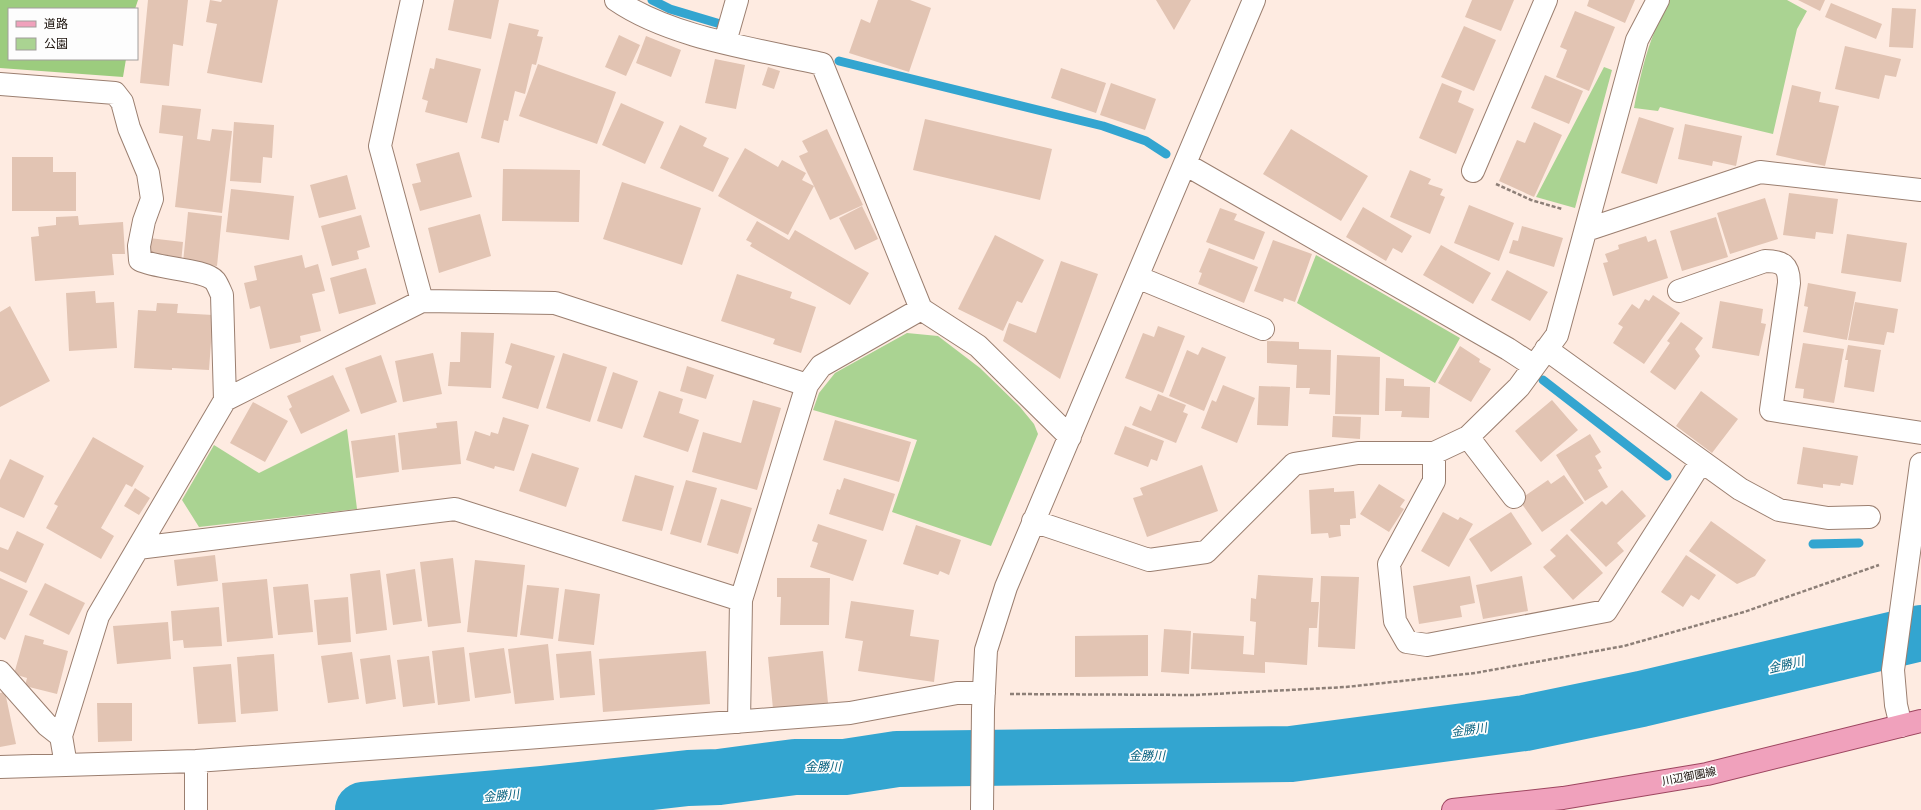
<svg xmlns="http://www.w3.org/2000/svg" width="1921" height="810" font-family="Lora,'Noto Sans JP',serif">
	<rect width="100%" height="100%" fill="#feebe1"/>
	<!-- green -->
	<path fill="#aad392" d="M1670,0h117l20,11 -10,18 -24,105 -113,-27 -2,4 -24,-3c8,-40 15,-72 36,-108z
		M1604,67l8,3 -37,138 -39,-11z
		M1316,255l144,83 -25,45 -138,-80z
		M907,333l31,3 42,32 40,39 14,17 4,10 -47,112 -99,-34 25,-72 -104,-30 6,-17 16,-20z
		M347,429l10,80 -158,18 -17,-27 32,-55 45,28z"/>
	<!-- forest -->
	<path fill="#9ccc7e" d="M0,0h138l-3,9h-126v50h117l-3,18 -123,-9z"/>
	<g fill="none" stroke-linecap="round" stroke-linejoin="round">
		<!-- stream -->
		<path stroke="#33a5d0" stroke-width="9" d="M652,0l18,9 47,14
			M839,61l264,65 43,15 20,13
			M1543,380l124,96
			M1813,544l46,-1"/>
		<!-- river -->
		<path stroke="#33a5d0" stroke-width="56" d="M363,810l180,-16 145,-16 31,-1 76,-10h50l52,-8 394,-5 234,-31 116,-24 280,-66"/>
	</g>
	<!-- building -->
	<path fill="#e2c4b3" d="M148,0h40l-5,46 -10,-2 -4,42 -29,-3z
		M210,0l11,2 1,-2h56l-16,83 -55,-10 10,-49 -11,-2z
		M454,0h45l-8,39 -43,-9z
		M878,0h32l21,8 -22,64 -60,-19 12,-34 9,4z
		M1156,0h35l-17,30z
		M1472,0h42l-13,31 -36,-14z
		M1589,0h46l-10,23 -38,-17z
		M1798,0h27l-5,11z
		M1831,3l51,21 -6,15 -51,-22z
		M1892,8l24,1 -3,39 -24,-1z
		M1575,11l40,16 -26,64 -33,-14 11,-27 -7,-3z
		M509,23l30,7 -2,6 6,1 -7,28 -4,-1 -7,30 -10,-3 -7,30 -4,-1 -5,23 -18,-5z
		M1464,26l32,14 -22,51 -33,-14z
		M619,35l21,10 -14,31 -21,-9z
		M646,36l35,14 -10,27 -35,-14z
		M1845,46l56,13 -5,18 -11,-2 -6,24 -44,-10z
		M436,58l45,11 -14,54 -42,-11 3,-11 -6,-2 8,-31 4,1z
		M715,59l30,6 -9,44 -31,-6z
		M538,64l78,28 -19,52 -78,-28z
		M768,67l12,4 -6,18 -12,-4z
		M1061,68l45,15 -10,30 -45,-15z
		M1545,75l38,16 -14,33 -38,-16z
		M1111,83l45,16 -11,31 -45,-15z
		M1442,83l20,8 -4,11 16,7 -18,45 -37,-16z
		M1792,85l29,7 -2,10 20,4 -14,60 -49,-11z
		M621,103l43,19 -19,42 -43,-19z
		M162,105l39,4 -4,30 13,2 2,-12 20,2 -10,82 -47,-6 8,-71 -24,-3z
		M1639,117l35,11 -17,56 -36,-11z
		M925,119l127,30 -12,51 -127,-30z
		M234,122l40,3 -2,33 -9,-1 -2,26 -31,-2z
		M1534,122l28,13 -28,62 -35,-16 18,-41 8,3z
		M1685,124l57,12 -6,30 -23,-5 -1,5 -34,-7z
		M680,125l27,13 -4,8 26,12 -16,34 -53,-24z
		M827,129l36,76 -33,15 -16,-34 -26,49 -70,-39 27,-48 33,19 4,-7 24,13 -4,7 12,6 -15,-30 9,-4 -6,-11z
		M1291,129l77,47 -27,45 -78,-47z
		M459,152l13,45 -52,14 -8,-27 9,-2 -5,-18z
		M12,157h41v15h23v39h-64z
		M503,169l77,1 -1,52 -77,-1z
		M1410,170l21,9 -3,5 15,5 -3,6 5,2 -15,37 -40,-17z
		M347,175l9,34 -37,9 -9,-33z
		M622,182l79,26 -19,57 -79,-26z
		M231,189l63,7 -5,44 -63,-8z
		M1789,193l49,6 -5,35 -17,-2 -1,7 -32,-4z
		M1765,198l13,41 -48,15 -13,-41z
		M1469,205l45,18 -15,38 -45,-18z
		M862,206l16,33 -23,11 -16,-32z
		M1363,207l49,29 -10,17 -9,-5 -7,13 -40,-24z
		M1220,208l17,6 -3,6 31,12 -11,28 -48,-18z
		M188,212l34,4 -5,50 -34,-3z
		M480,214l11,42 -52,17 -11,-45z
		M361,215l9,32 -13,4 2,8 -27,7 -11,-40z
		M78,216l1,9 44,-3 2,32h-13l2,21 -79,6 -4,-44 8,-1 -1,-9 18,-2v-8z
		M1716,217l12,40 -46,14 -12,-40z
		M757,221l32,19 6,-10 74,43 -19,32 -100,-59 2,-3 -6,-3z
		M1522,226l41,12 -9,29 -45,-14 4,-13 5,1z
		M1847,234l60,9 -6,39 -60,-9z
		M995,235l49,25 -22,43 -5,-2 -14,30 -45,-22z
		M1646,236l2,6 8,-3 12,39 -55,18 -10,-33 5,-1 -3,-8 14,-5 -1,-4z
		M149,238l34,4 -2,21 -34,-3z
		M1273,240l39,14 -17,48 -11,-4 -1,4 -29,-11z
		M1441,245l50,28 -18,31 -50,-29z
		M1209,248l49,19 -14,36 -46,-19 4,-11 -3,-1z
		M302,255l3,13 13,-4 7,27 -13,3 9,37 -21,5 1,6 -31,7 -10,-43 -10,3 -6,-26 13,-3 -3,-14z
		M1061,261l37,13 -38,105 -57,-38 6,-18 27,10z
		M366,268l10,36 -37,10 -9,-36z
		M1507,270l41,22 -18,29 -39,-21z
		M737,274l55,18 -2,6 26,9 -15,46 -28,-9 2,-5 -54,-18z
		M1808,283l48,9 -9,48 -44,-8 5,-25 -4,-1z
		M95,291l1,12 18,-1 3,46 -48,3 -3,-58z
		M1653,295l27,18 -36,51 -31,-21 10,-16 -5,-3 14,-20 7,5 6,-10 4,2z
		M1720,301l43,8 -2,14 5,1 -7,32 -47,-8z
		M1855,302l43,7 -4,24 -7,-1 -3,13 -36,-5z
		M157,303l21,1 -1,9 36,2 -4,55 -37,-2v2l-38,-2 4,-58 18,1z
		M10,306l40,75 -50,26v-95z
		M1681,322l22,16 -8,11 5,7 -25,34 -25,-18 20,-29 -3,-2z
		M1158,326l27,10 -22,57 -38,-15 18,-45 11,4z
		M461,332l33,1 -3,55 -43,-2 2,-24h10z
		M1267,341l32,1v7l32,1 -1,45 -21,-1 1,-6h-14l1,-23 -30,-2z
		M511,343l44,13 -17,53 -36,-11 10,-32 -7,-3z
		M1803,343l41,6 -10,54 -31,-5 1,-9 -9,-1z
		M1848,345l33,5 -7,42 -30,-5 4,-27h-3z
		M1460,346l20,13 -1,3 12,7 -20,33 -33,-19z
		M1202,347l24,10 -22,54 -35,-15 18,-46 11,5z
		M433,353l9,41 -39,8 -8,-41z
		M563,353l44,14 -17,55 -44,-14z
		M381,355l16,47 -36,12 -16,-46z
		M1337,355l43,2 -1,58 -44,-1z
		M687,366l27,9 -8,24 -26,-8z
		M613,372l25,9 -16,48 -25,-8z
		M333,375l17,36 -49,23 -12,-25 3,-2 -5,-11z
		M1386,378l18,1v7l26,1 -1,31 -28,-1 1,-6h-17z
		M1223,385l32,13 -18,45 -36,-15 11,-28 4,2z
		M1259,386l31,1 -2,39 -31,-1z
		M659,391l24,8 -4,14 20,7 -11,32 -45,-15z
		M1701,391l37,28 -26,34 -36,-27z
		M1158,394l28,11 -3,7 5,2 -12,29 -44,-18 8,-19 11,5z
		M753,400l28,8 -24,82 -65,-18 11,-40 38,11z
		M1552,400l26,30 -37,32 -26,-31z
		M253,402l35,19 -23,41 -35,-19z
		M1333,416l28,1 -1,22 -28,-2z
		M503,417l26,8 -15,46 -19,-5 -1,3 -28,-9 9,-29 15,5 1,-4 7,2z
		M835,420l76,22 -12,40 -76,-22z
		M457,421l4,43 -59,6 -4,-37 39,-5 -1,-5z
		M1125,426l39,15 -7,20 -6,-2 -3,8 -34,-13z
		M1590,434l11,18 -6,4 7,12 -4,2 10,17 -23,14 -29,-46z
		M395,435l4,37 -43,6 -5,-37z
		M93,437l51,29 -12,21 -6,-3 -25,44 13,8 -13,23 -55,-31 12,-22 -4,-2z
		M1803,447l55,9 -5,29 -12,-2 -1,3 -17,-2v4l-26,-4z
		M532,453l47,15 -13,39 -47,-16z
		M10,459l34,17 -20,42 -24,-11v-27z
		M1202,465l16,46 -71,26 -14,-39 10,-3 -3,-7z
		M635,475l39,11 -12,45 -40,-10z
		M1564,475l20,28 -42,29 -23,-32 29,-20 3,4z
		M844,478l51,16 -12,37 -54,-17 8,-25 3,1z
		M686,480l31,8 -16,55 -31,-9z
		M1379,484l26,16 -5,7 4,2 -15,23 -29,-18z
		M135,488l15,10 -11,17 -15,-9z
		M1334,488v4l20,-1 2,27 -6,1v6h-10l1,11 -12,2 -1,-5 -17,1 -2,-44z
		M1622,490l24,26 -29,27 7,8 -18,16 -36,-37 32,-29 4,4z
		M721,499l31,9 -14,46 -31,-9z
		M1443,512l15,8 2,-3 13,7 -24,43 -28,-16z
		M1511,512l21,32 -41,28 -22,-33z
		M1711,521l55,39 -11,16 -18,8 -48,-33z
		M818,524l49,16 -14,41 -43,-14 8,-24 -6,-2z
		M916,525l45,15 -12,35 -9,-4 -2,4 -35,-11z
		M17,531l27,13 -18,39 -26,-12v-24l8,3z
		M1567,534l36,39 -30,27 -30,-33 13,-11 -6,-6z
		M215,555l3,26 -41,5 -3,-26z
		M1686,555l30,20 -17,25 -8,-5 -8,12 -22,-15z
		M453,558l8,65 -33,4 -8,-65z
		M475,560l50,5 -8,72 -50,-5z
		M415,569l7,52 -29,4 -7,-51z
		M380,570l7,60 -31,4 -6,-60z
		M1258,575l55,3 -2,24h8l-2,26h-8l-2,37 -42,-3v11l-74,-4 2,-36 51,3 -1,18 11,1 2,-33 -6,-1 1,-23 5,1z
		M1321,576l38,1 -4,72 -37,-2z
		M1470,576l5,27 -15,3 2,11 -43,7 -6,-38z
		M1522,576l6,35 -45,8 -7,-34z
		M0,578l28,13 -23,49 -5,-3z
		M777,578h53l-1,47h-49l1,-28h-4z
		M267,579l6,59 -46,4 -5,-59z
		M45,583l40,20 -16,32 -40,-20z
		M308,584l5,48 -35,3 -5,-48z
		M527,585l32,3 -6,51 -33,-4z
		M565,589l35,5 -6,51 -36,-4z
		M348,597l3,45 -33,3 -4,-45z
		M851,601l63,9 -4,26 29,4 -5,42 -76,-11 5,-30 -18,-3z
		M219,607l3,39 -38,2 -1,-8 -10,1 -2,-30z
		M168,622l3,37 -54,5 -4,-38z
		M1164,629l27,2 -2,43 -28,-2z
		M25,635l19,5 -1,4 25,7 -11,43 -32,-8 2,-8 -13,-4z
		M1148,635v41l-73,1v-41z
		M548,644l6,56 -39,4 -7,-55z
		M464,647l6,54 -32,4 -6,-54z
		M504,648l7,45 -36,5 -6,-45z
		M591,651l4,44 -35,3 -4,-44z
		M706,651l4,53 -107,8 -4,-53z
		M823,651l5,52 -55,6 -5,-52z
		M352,652l7,47 -31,4 -7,-47z
		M274,654l4,57 -37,3 -4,-57z
		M390,655l6,44 -30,5 -6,-45z
		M429,656l6,47 -32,4 -6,-47z
		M231,664l5,58 -38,2 -5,-57z
		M5,692l11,52 -16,3v-54z
		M97,703h35v38l-34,1z"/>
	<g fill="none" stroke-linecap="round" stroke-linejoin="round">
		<!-- minor casing -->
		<g stroke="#9b7f70" stroke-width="24">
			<path id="minor" d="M412,0l-32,146 42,155
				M616,0c55,38 141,49 206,64l99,245 57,37 92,91
				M725,42l12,-42
				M0,84l115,9 7,9 7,26 19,45 4,26 -8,22 -5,25 1,14c18,9 65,9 75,21 3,4 5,10 7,14l3,105
				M1185,164l323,185 26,17
				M1473,171l73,-171
				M1586,230l174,-58 161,18
				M1137,277l126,52
				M1679,291l86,-30c17,0 24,4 24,22l-18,127 150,23
				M1546,349l194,140 39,21 49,8 41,-1
				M1468,437l46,60
				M1434,453v28l-45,83 6,57 12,21 20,3 179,-34 95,-149
				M1033,521l116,39 57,-8 88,-88 64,-11h76l34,-16 51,-50 38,-52 80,-295 21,-40
				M138,548l317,-39 286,91
				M0,672l47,53 14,11
				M739,722l2,-122 66,-215 14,-19 100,-57
				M1901,726l-5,-21 -3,-35 28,-206
				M196,761v49
				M66,765l-5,-29 37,-120 127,-216 197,-99 133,2 252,82
				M0,767l196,-6 330,-23 324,-25 107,-20h27
				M982,810l1,-101 3,-59 20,-63 248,-587"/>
		</g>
		<!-- major casing -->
		<g stroke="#9e4660" stroke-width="24">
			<path id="major" d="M1453,810l110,-12 144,-24 214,-53"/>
		</g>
		<!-- path -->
		<path stroke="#8d7f77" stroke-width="2.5" stroke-dasharray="4 2" stroke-linecap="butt" d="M1496,184l35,16 31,9
			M1010,694l184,1 152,-8 129,-14 149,-27 120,-34 135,-47"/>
		<!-- minor -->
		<use href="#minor" stroke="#fff" stroke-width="22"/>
		<!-- major -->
		<use href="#major" stroke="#f0a1bc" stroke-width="22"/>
	</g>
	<g text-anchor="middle" stroke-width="3.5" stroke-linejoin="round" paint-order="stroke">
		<!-- street labels -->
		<g font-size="11" fill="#19100a" stroke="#fdfdfd">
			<text transform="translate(1689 776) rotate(-11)" y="4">川辺御園線</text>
		</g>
		<!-- water labels -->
		<g font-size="12" font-style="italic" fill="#04607e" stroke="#fdfdfd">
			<text transform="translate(1786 665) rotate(-13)" y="4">金勝川</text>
			<text transform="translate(1469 730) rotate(-8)" y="4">金勝川</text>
			<text transform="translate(1147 756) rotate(-1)" y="4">金勝川</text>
			<text transform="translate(823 767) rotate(-1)" y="4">金勝川</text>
			<text transform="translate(501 796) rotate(-6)" y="4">金勝川</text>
		</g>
	</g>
	<!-- legend -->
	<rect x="8" y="8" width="130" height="52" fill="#fdfdfd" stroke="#a29e9c"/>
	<rect x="16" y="21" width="20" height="6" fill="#f0a1bc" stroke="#a29e9c"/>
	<text x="44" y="28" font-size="12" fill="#19100a">道路</text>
	<rect x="16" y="38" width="20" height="12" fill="#aad392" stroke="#a29e9c"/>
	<text x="44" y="48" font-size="12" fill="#19100a">公園</text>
</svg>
